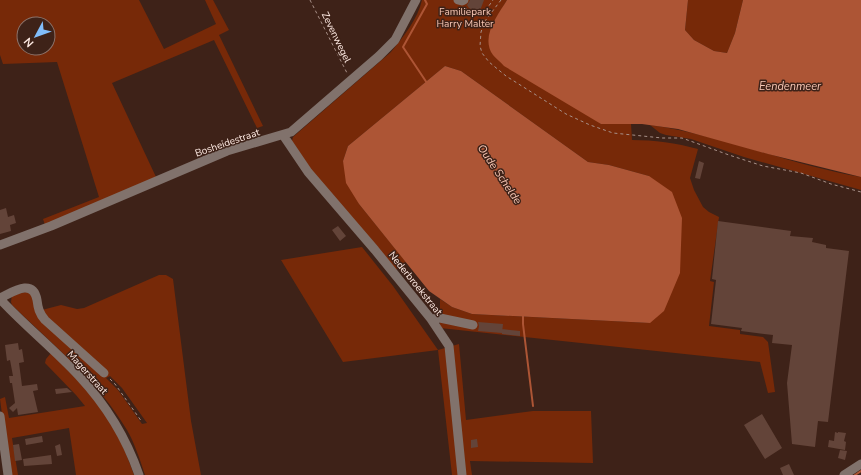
<svg xmlns="http://www.w3.org/2000/svg" width="861" height="475" font-family="'Nunito Sans',sans-serif">
	<rect width="100%" height="100%" fill="#3e2218"/>
	<!-- green -->
	<path fill="#772908" fill-rule="evenodd" d="M0,0h139l25,49 52,-25 -11,-24h8l16,30 -10,5 44,91 -6,2 -43,-88 -102,43 44,94 -111,48 -2,-6 56,-22 -42,-135 -54,2 -3,-9zM24,24h24v24h-24z
		M422,0h85l-16,27 110,97h30l1,16c22,0 44,3 66,9l-8,29 4,12 9,17 6,5 10,5 -9,64 4,1 -5,44 31,4v4l23,3 5,5 7,50 -7,1 -8,-31 -320,-34v-29l12,8 20,7 178,9 -1,-147 -40,-11 -21,-3 -127,-91 -16,-5 -97,80 -5,15 16,43 47,58 -11,8 -79,-93 -24,-36 1,-4 98,-85c12,-15 27,-33 31,-52z
		M688,0h55l-8,33 -8,20 -13,-2 -20,-11 -9,-10z
		M650,125c72,10 140,40 211,52v13l-117,-33 -53,-18 -25,-4 -6,-2z
		M362,247l31,39 45,64 21,-6 7,76 67,-9h58l2,52 -123,-2 2,14h-20l-14,-125 -95,12 -62,-102z
		M159,275h7l7,4 18,142 10,54h-56c-5,-15 -10,-31 -18,-45 -29,-49 -75,-86 -115,-125l-1,-3 1,-7 18,-4 12,19 19,-5 16,4 7,-1zM110,376l12,12 25,35 -5,1 -24,-34 -12,-12z
		M51,353c17,18 36,35 51,55 14,20 24,44 32,67h-58l-7,-47 -57,10 6,37h-8l-10,-76 5,-2 4,21 76,-12 -9,-11 -31,-32 1,-4z"/>
	<!-- water -->
	<path fill="#ad5535" d="M507,0h181l-3,30 9,10 20,11 13,2 8,-20 8,-33h118v177l-93,-23 -90,-25 -36,-5h-41l-97,-58c-3,-4 -8,-7 -11,-11 -13,-18 5,-40 14,-55z
		M445,66l16,5 127,91 21,3 40,11 23,16 10,26 -2,55 -16,38 -14,12 -178,-9 -20,-7 -23,-16 -70,-87 -13,-21 -3,-22 5,-15z"/>
	<g fill="none" stroke-linecap="round" stroke-linejoin="round">
		<!-- stream -->
		<path stroke="#ad5535" stroke-width="2" d="M425,0l2,4 -24,43 24,36
			M523,314v10l10,82
			M855,475l6,-4"/>
	</g>
	<!-- building -->
	<path fill="#634439" d="M470,0h14l-3,8 -2,3h-4l-6,-3 -2,-3z
		M699,161l5,2 -4,16 -5,-1z
		M6,208l2,9 6,-2 2,8 -6,2 1,6 -11,3v-24z
		M718,221l73,10 -1,5 23,2 -1,4 14,3v3l23,3 -21,171 -10,-1 -3,26 -23,-3 -5,-61 5,-38 -20,-2 1,-8 -32,-4 1,-3 -31,-4 5,-44 -4,-1z
		M338,226l8,10 -6,5 -8,-11z
		M478,322l25,2 -1,9 -24,-2 1,-5z
		M502,329l18,2v5l-18,-2z
		M18,343l1,7 3,-1 2,13 -5,1 3,23 15,-2 1,6 -5,1 5,21 -20,3 -1,-7 -4,4 -4,-4 6,-5 -3,-20h-2l-1,-7h4l-3,-16 -3,1 -2,-16z
		M67,388l5,4 -16,2 -1,-5z
		M762,414l20,34 -17,11 -21,-34z
		M835,432l3,1v-1l8,1 -2,8 2,1 -1,8 -17,-3 1,-7 5,1z
		M42,436l1,6 -17,3 -1,-6z
		M477,439l1,8 -7,1v-8z
		M19,444l3,16 -7,1 -2,-16z
		M60,444l2,11 -5,1 -2,-10z
		M840,450l7,1 -2,9 -7,-2z
		M51,455l1,9 -28,2 -1,-7z
		M789,464l5,11h-11l-3,-7z"/>
	<g fill="none" stroke-linecap="round" stroke-linejoin="round">
		<!-- path -->
		<path stroke="#a89088" stroke-width="1" stroke-dasharray="3 3" stroke-linecap="butt" d="M310,0l37,73
			M501,0l-16,21 -4,11 -1,14 2,7 7,9 17,14 60,38 24,11 23,8 49,5h20l47,17 34,11 38,7 30,11 30,8
			M466,8l3,5 10,2 7,-5 7,-10
			M110,379l5,5 27,38"/>
		<!-- minor -->
		<path stroke="#81726c" stroke-width="9" d="M458,0l4,1 2,-1
			M283,135l25,37 67,78 56,69 18,27 13,129
			M0,245l51,-19 176,-75 64,-19 88,-76 16,-16 21,-40
			M0,298c11,-5 33,-21 37,2 1,8 2,13 8,20l59,53
			M0,299c25,27 54,50 79,77 27,29 47,61 60,99
			M431,319l9,-1 33,7
			M0,416l8,59
			M844,475l17,-11"/>
	</g>
	<g text-anchor="middle" stroke-width="3" stroke-linejoin="round" paint-order="stroke">
		<!-- park labels -->
		<g font-size="10" fill="#f7c6b4" stroke="#3e2218">
			<text x="465" y="15">Familiepark<tspan x="465" dy="12">Harry Malter</tspan></text>
		</g>
		<!-- street labels -->
		<g font-size="10" fill="#ffebe4" stroke="#3e2218">
			<text transform="translate(337 37) rotate(64)" y="4">Zevenwegel</text>
			<text transform="translate(227 142) rotate(-19)" y="4">Bosheidestraat</text>
			<text transform="translate(416 283) rotate(51)" y="4">Nederbroekstraat</text>
			<text transform="translate(88 372) rotate(48)" y="4">Magerstraat</text>
		</g>
		<!-- water labels -->
		<g font-size="11" font-style="italic" fill="#f8c7b5" stroke="#3e2218">
			<text x="790" y="90">Eendenmeer</text>
			<text transform="translate(500 174) rotate(56)" y="4">Oude Schelde</text>
		</g>
	</g>
	<!-- north arrow -->
	<g transform="translate(36 36) rotate(229)"><circle r="19" fill="#3e2218" stroke="#8b726a"/>
	<path d="M0-3L7 15L0 10L-7 15Z" fill="#81bdfa"/>
	<text y="-6" font-size="11" font-weight="bold" text-anchor="middle" fill="#ffebe4">N</text>
	</g>
</svg>
